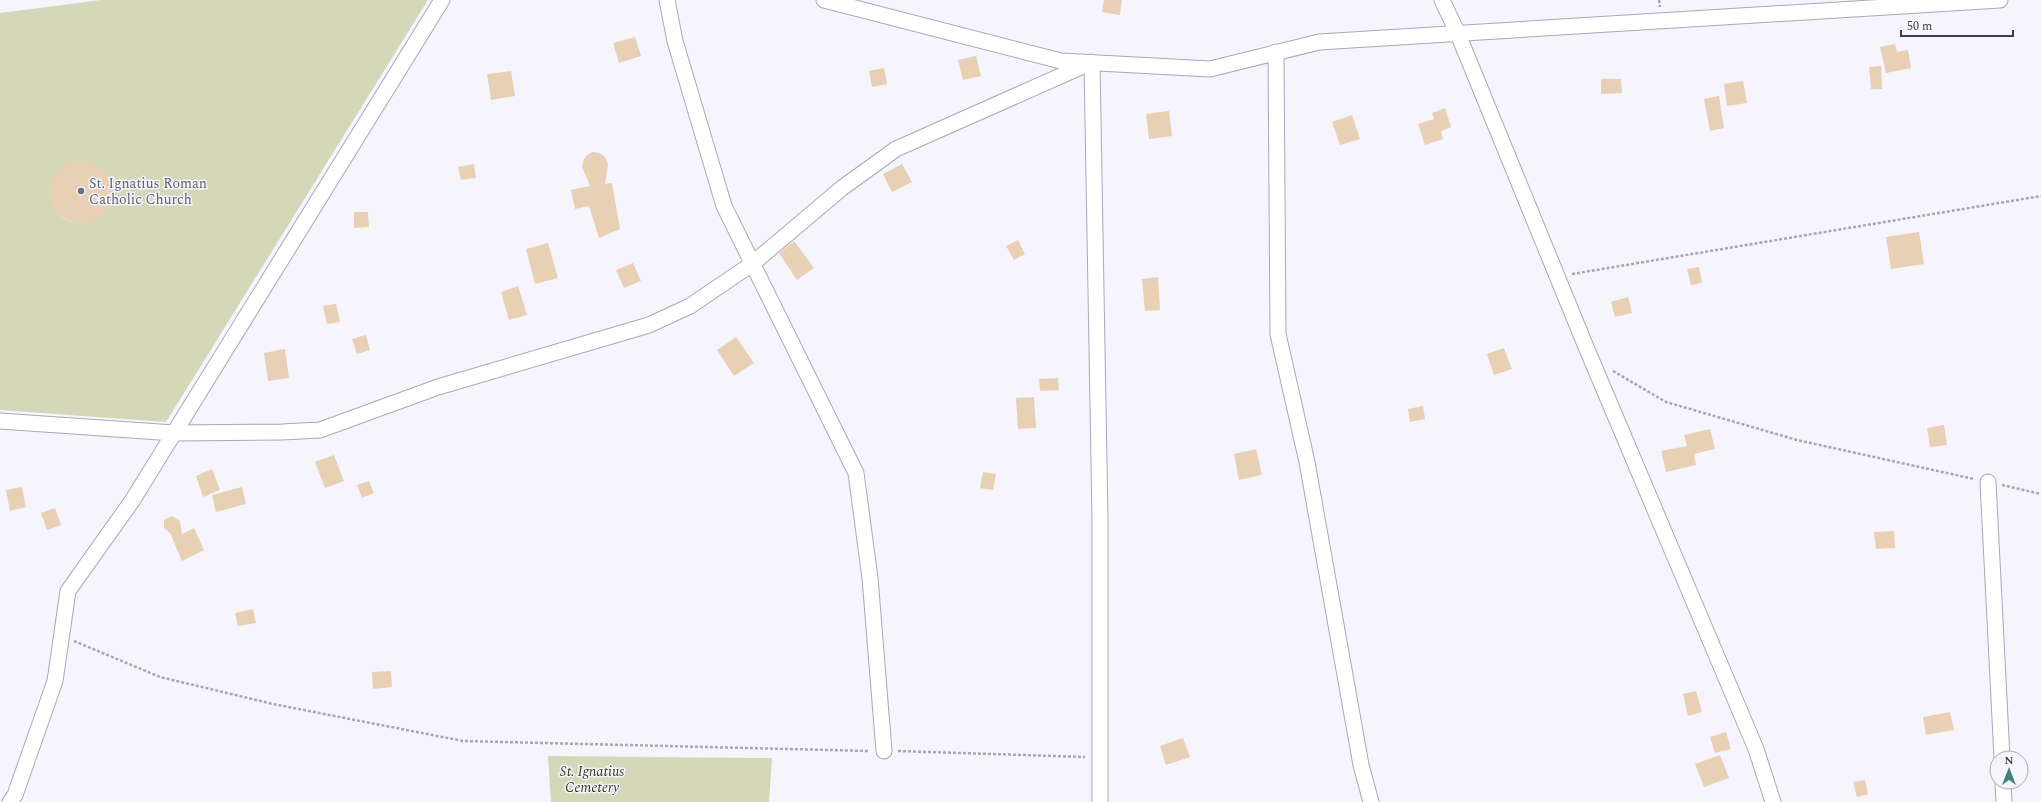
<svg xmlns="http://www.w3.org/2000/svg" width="2041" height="802" font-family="Spectral,serif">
	<rect width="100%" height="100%" fill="#f6f4fd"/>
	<!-- green -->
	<path fill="#d4d7b8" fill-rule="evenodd" d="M101,0h327l-262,422 -166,-12v-397zM80,161c25,4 41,24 26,48 -3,5 -8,9 -14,11 -40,17 -63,-48 -12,-59z
		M548,756l224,2 -3,44h-218z"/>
	<!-- building -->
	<path fill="#e8d0b4" d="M1104,0h18l-2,15 -18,-3z
		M635,37l6,19 -22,7 -6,-20z
		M1895,44l2,8 11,-2 3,18 -25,5 -6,-26z
		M976,56l5,20 -18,4 -5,-20z
		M1881,66l1,23h-11l-2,-22z
		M884,68l3,16 -15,3 -3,-16z
		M511,71l4,25 -24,4 -4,-26z
		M1601,79h20l1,14 -21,1z
		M1743,81l4,22 -20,3 -3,-22z
		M1719,96l5,32 -14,3 -6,-32z
		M1445,108l6,19 -10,4 2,8 -18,6 -7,-21 16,-5 -2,-6z
		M1169,111l3,25 -23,3 -3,-25z
		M1352,115l8,24 -20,6 -8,-23z
		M593,152l6,1 6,4 3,7 -3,20 7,-1 8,46 -21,9 -10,-32 -14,3 -4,-19 19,-4 -8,-19 1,-6 4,-6z
		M50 192a31 31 0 1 1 62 0a31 31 0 1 1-62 0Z
		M474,164l2,14 -15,2 -3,-13z
		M902,164l10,18 -20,10 -9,-18z
		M354,212h14l1,15 -15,1z
		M1919,232l5,32 -33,5 -5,-32z
		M1018,240l7,14 -11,6 -8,-14z
		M794,241l20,27 -17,12 -18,-27z
		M548,243l10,35 -23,6 -9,-35z
		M633,263l8,18 -17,7 -8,-18z
		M1699,267l3,16 -11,2 -4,-16z
		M1158,277l2,33 -15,1 -3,-32z
		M518,286l9,29 -18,5 -8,-28z
		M1628,297l4,16 -17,4 -4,-15z
		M336,304l4,18 -13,2 -4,-18z
		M366,335l4,15 -13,4 -5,-15z
		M736,337l18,26 -20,13 -17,-26z
		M1504,348l8,21 -18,6 -7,-21z
		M285,349l4,29 -21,3 -4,-28z
		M1058,378l1,12 -19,1 -1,-12z
		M1034,397l2,31 -18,1 -2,-31z
		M1423,406l2,13 -15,3 -2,-13z
		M1944,425l3,20 -17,2 -3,-19z
		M1710,429l5,20 -21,5 2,11 -30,7 -5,-21 26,-5 -3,-11z
		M1256,449l6,26 -23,5 -5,-26z
		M334,455l10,26 -19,7 -10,-26z
		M212,469l8,21 -17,7 -7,-21z
		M983,472l13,2 -3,16 -13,-2z
		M369,481l5,12 -12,5 -5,-13z
		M22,487l4,20 -16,4 -4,-21z
		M242,487l4,17 -30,8 -4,-17z
		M55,508l6,17 -14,5 -6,-17z
		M172,516l8,5 2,13 12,-6 10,22 -22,11 -12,-28 -6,-5v-8z
		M1894,531l1,17 -19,1 -2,-17z
		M253,609l3,14 -18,3 -3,-13z
		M391,671l1,16 -19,2 -1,-17z
		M1696,691l6,21 -14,4 -5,-22z
		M1950,712l4,18 -28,5 -3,-18z
		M1726,732l5,17 -16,4 -5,-16z
		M1183,738l7,19 -24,8 -6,-19z
		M1720,755l9,23 -25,9 -9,-23z
		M1865,780l3,14 -11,3 -4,-15z"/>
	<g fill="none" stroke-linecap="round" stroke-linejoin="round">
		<!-- street casing -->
		<g stroke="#ada6bc" stroke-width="17">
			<path id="street" d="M667,0l8,41 49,165 132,267 14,105 14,173
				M824,0l237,61 149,8 109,-27 681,-42
				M1442,0l16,34 128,313 170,402 17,53
				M1276,52l2,282 29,128 54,303 10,37
				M0,421l174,12 108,-1 38,-2 118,-43 211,-62 41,-19 62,-42 90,-76 54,-39 196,-87 8,458v282
				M1988,482l14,276
				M2003,782l1,20
				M10,802l5,-7 40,-114 13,-90 64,-90 310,-501"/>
		</g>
		<!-- path -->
		<path stroke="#a9a7b0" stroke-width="2.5" stroke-dasharray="3 2" stroke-linecap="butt" d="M1659,0l1,7
			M1572,274l469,-78
			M1613,371l53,31 131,38 177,39
			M2002,485l39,9
			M74,641l86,36 113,27 190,37 406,10
			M898,751l187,6"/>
		<!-- street -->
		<use href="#street" stroke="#fff" stroke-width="15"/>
	</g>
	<!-- markers -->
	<circle fill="#6b7280" stroke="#f6f4fd" stroke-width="1.5" cx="81" cy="191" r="4"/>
	<g text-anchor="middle" stroke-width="3" stroke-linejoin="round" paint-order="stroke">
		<!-- worship labels -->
		<g font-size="14" fill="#5b616d" stroke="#f6f4fd" text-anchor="start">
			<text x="89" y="188">St. Ignatius Roman<tspan x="89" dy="16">Catholic Church</tspan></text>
		</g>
		<!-- park labels -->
		<g font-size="14" font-style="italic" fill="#36380e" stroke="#f6f4fd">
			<text x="592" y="776">St. Ignatius<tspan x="592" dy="16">Cemetery</tspan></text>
		</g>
	</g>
	<!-- north arrow -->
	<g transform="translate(2009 770)"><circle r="19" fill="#f6f4fd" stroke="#acaab3"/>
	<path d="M0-3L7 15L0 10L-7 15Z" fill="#408477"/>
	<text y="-6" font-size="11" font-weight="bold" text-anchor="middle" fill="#3e3b44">N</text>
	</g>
	<!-- scale -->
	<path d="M1901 30v6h112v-6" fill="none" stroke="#3e3b44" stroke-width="2"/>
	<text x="1907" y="30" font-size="12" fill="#3e3b44" stroke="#f6f4fd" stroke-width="3" paint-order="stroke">50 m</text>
</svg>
